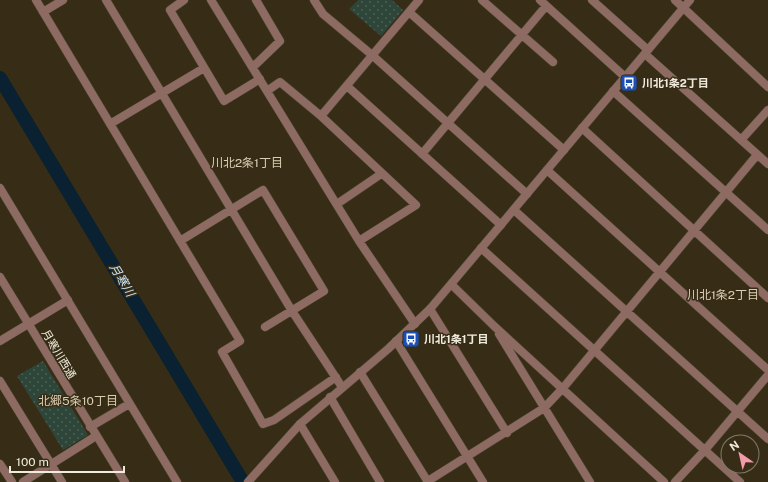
<svg xmlns="http://www.w3.org/2000/svg" width="768" height="482" font-family="'Public Sans','Noto Sans JP',sans-serif">
	<defs>
		<pattern id="park-dots" width="8" height="8" patternUnits="userSpaceOnUse"><rect width="8" height="8" fill="#2e4639"/><path d="M2 2h.1M6 6h.1" fill="none" stroke="#4d6155" stroke-width="1.8" stroke-linecap="round"/></pattern>
	</defs>
	<rect width="100%" height="100%" fill="#372d17"/>
	<!-- park -->
	<path fill="url(#park-dots)" d="M358,0h34l11,10 -22,26 -32,-27z
		M43,361l45,74 -25,15 -46,-74z"/>
	<g fill="none" stroke-linecap="round" stroke-linejoin="round">
		<!-- river -->
		<path stroke="#092130" stroke-width="14" d="M0,78l243,404"/>
		<!-- minor casing -->
		<g stroke="#514833" stroke-width="9">
			<path id="minor" d="M36,0l204,341 -18,11 41,72 11,-4 62,-43
				M106,0l186,311 50,76
				M184,0l-14,10 54,91 36,-22
				M211,0l148,241 56,83
				M314,0l9,14 49,41 155,139
				M482,0l71,62
				M540,0l85,77
				M592,0l56,50
				M675,0l93,87
				M43,12l20,-12
				M409,12l155,138
				M645,54l123,110
				M253,67l27,-26 -24,-41
				M347,86l154,139
				M267,91l13,-9 41,34 95,89 -57,36
				M613,91l155,139
				M321,116l98,-116
				M110,124l94,-56
				M582,128l186,170
				M741,140l27,-30
				M422,154l124,-148
				M547,170l221,200
				M0,188l177,294
				M337,204l44,-30
				M514,210l254,229
				M180,241l83,-51 61,101 -59,36
				M481,248l259,234
				M452,285l42,41 170,156
				M430,309l77,124
				M499,334l91,148
				M0,341l68,-41
				M396,341l87,141
				M360,372l68,110
				M0,381l62,101
				M330,397l50,85
				M300,424l35,58
				M90,427l39,-23
				M0,464l12,18
				M428,481l116,-73 19,-20 194,-233
				M23,482l73,-46
				M675,482l30,-32 63,-75"/>
		</g>
		<!-- tertiary casing -->
		<g stroke="#514833" stroke-width="9">
			<path id="tertiary" d="M0,277l125,205
				M248,482l52,-58 88,-75 42,-40 260,-309"/>
		</g>
		<!-- minor -->
		<use href="#minor" stroke="#8d6b62" stroke-width="8"/>
		<!-- tertiary -->
		<use href="#tertiary" stroke="#8d6b62" stroke-width="8"/>
	</g>
	<!-- icons -->
	<defs>
		<g id="bus-square" transform="scale(0.9)"><rect x="-9" y="-9" width="18" height="18" rx="4" fill="#1a4fb4" stroke="#372d17"/><path d="M-5-6H5V4H4V6H2V4H-2V6H-4V4H-5ZM-3.5-4V0h7V-4ZM-3.5 1.2v1.5H-2V1.2ZM2 1.2v1.5H3.5V1.2Z" fill="#fff"/></g>
	</defs>
	<g fill-rule="evenodd">
		<use href="#bus-square" x="629" y="83"/>
		<use href="#bus-square" x="411" y="339"/>
	</g>
	<g text-anchor="middle" stroke-width="3" stroke-linejoin="round" paint-order="stroke">
		<!-- poi labels -->
		<g font-size="11" font-weight="bold" fill="#f1ebde" stroke="#372d17" text-anchor="start">
			<text x="642" y="87">川北1条2丁目</text>
			<text x="424" y="343">川北1条1丁目</text>
		</g>
		<!-- street labels -->
		<g font-size="11" fill="#f1ebde" stroke="#372d17">
			<text transform="translate(59 354) rotate(59)" y="4">月寒川西通</text>
		</g>
		<!-- neighbourhood labels -->
		<g font-size="12" fill="#dacdb3" stroke="#372d17">
			<text x="247" y="167">川北2条1丁目</text>
			<text x="723" y="299">川北1条2丁目</text>
			<text x="78" y="405">北郷5条10丁目</text>
		</g>
		<!-- water labels -->
		<g font-size="12" font-style="italic" fill="#c9e6fb" stroke="#372d17">
			<text transform="translate(122 280) rotate(59)" y="4">月寒川</text>
		</g>
	</g>
	<!-- north arrow -->
	<g transform="translate(740 454) rotate(326)"><circle r="19" fill="#372d17" stroke="#817967"/>
	<path d="M0-3L7 15L0 10L-7 15Z" fill="#f39aab"/>
	<text y="-6" font-size="11" font-weight="bold" text-anchor="middle" fill="#f1ebde">N</text>
	</g>
	<!-- scale -->
	<path d="M10 466v6h114v-6" fill="none" stroke="#f1ebde" stroke-width="2"/>
	<text x="16" y="466" font-size="12" fill="#f1ebde" stroke="#372d17" stroke-width="3" paint-order="stroke">100 m</text>
</svg>
